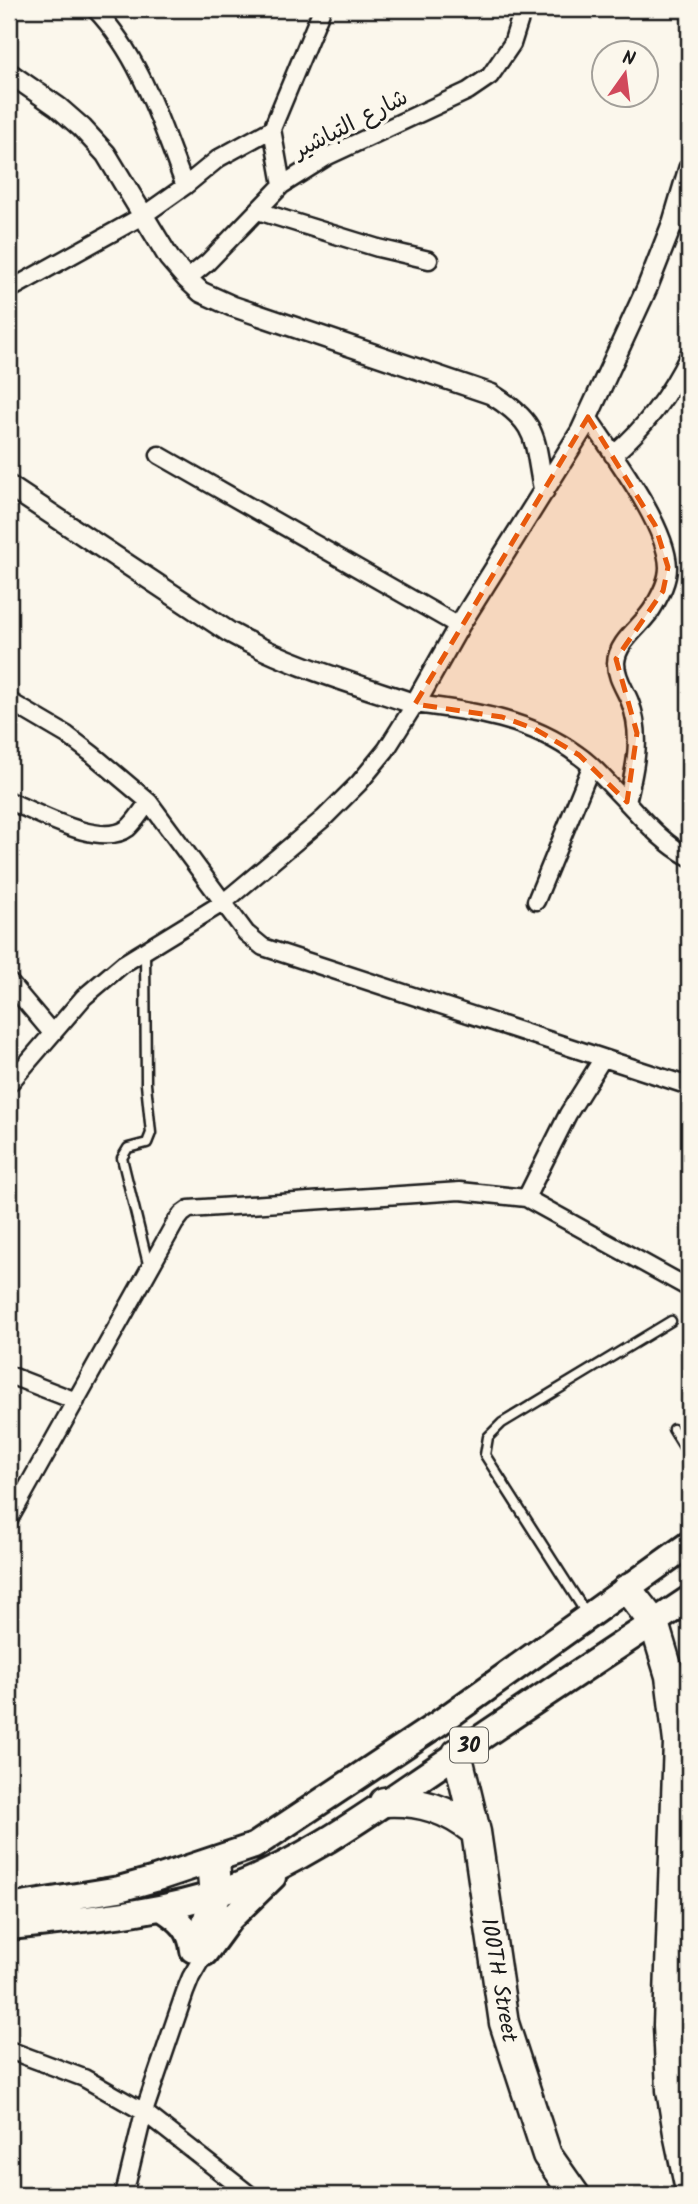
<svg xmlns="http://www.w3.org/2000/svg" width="698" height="2204" font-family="Kalam,'Playpen Sans Arabic',sans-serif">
	<rect width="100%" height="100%" fill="#fbf7ec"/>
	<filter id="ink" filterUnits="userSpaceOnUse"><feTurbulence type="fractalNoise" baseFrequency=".0143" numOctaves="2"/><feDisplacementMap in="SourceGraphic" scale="14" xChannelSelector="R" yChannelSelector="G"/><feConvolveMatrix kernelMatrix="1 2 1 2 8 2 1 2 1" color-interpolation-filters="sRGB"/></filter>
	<g filter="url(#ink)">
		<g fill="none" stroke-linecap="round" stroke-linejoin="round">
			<!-- service casing -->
			<g stroke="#1c1c1c" stroke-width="13">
				<path id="service" d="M145,950l1,134 5,49 -4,10 -19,5 -6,10 27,110
					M673,1429l16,26
					M586,1613l-101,-158 3,-18 14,-14 169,-102"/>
			</g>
			<!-- minor casing -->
			<g stroke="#1c1c1c" stroke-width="21">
				<path id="minor" d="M95,9c47,49 66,116 90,177
					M272,129l10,56
					M258,211l120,37 51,12
					M673,222l16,3
					M187,279l21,-17 74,-77 46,-29 140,-65 22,-15 22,-32 11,-35
					M9,290l135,-75 41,-29 34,-28 53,-29 50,-120
					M588,417c23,35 79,108 80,150 0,14 -7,27 -14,39 -10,19 -37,34 -38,57 0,15 9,26 14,39 13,33 5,67 -3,100
					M159,455l300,171
					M613,455c33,-28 57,-61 76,-100
					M9,701l58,34 25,19 57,48 97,131 17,14 426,139
					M9,801c28,11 91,48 119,27 8,-7 14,-18 21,-26
					M536,901l55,-134
					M9,982l43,51
					M9,1084l75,-87 39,-33 101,-62 100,-84 35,-35 27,-33 29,-46c58,7 115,15 163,51 15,10 27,25 39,37 24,24 42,49 72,65
					M526,1198l42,-84 35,-56
					M9,1375l67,26
					M9,1520l166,-297 7,-9 7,-5 271,-18 66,7 163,90
					M194,1947l14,-51 -3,-34
					M9,2050l75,28 60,34 106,83
					M124,2195l20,-83 41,-120 6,-15 14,-24 10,-31 8,-31 -2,-34"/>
			</g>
			<!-- tertiary casing -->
			<g stroke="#1c1c1c" stroke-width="24">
				<path id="tertiary" d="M9,73l49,34 24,21 24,26 63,104 18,21 14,13 31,14 259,88c50,31 42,45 53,97
					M9,486l220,146c59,33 123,51 186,72l44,-78 122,-195 66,-143 26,-66 16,-54"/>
			</g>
			<!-- primary casing -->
			<g stroke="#1c1c1c" stroke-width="30">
				<path id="primary" d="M9,1907l110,-18 36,-10 99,-33 185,-123 250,-179
					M163,1909c17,11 28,20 30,41
					M9,1927c72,-8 145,-12 214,-36 86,-30 161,-89 237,-139 76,-52 153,-102 229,-153
					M205,1953l25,-34 43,-42"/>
			</g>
			<!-- motorway casing -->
			<g stroke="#1c1c1c" stroke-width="33">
				<path id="motorway" d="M627,1589l27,34 16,53 8,66 -10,283 3,65 7,43 11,52
					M457,1753l19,79 28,191 43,132 28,40
					M384,1802c36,-2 63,7 92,30"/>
			</g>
			<!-- service -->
			<use href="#service" stroke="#fbf7ec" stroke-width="8"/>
			<!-- minor -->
			<use href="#minor" stroke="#fbf7ec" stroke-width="16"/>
			<!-- tertiary -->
			<use href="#tertiary" stroke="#fbf7ec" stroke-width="19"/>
			<!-- primary -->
			<use href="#primary" stroke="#fbf7ec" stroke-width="24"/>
			<!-- motorway -->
			<use href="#motorway" stroke="#fbf7ec" stroke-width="28"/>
		</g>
	</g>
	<!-- marked area -->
	<path fill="#e8590c" fill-opacity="0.2" stroke="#e8590c" stroke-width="5" stroke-dasharray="14 9" stroke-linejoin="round" d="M588,417l67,108 13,42 -5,24 -47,68 21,74 -10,69 -48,-47 -44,-26 -33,-12 -87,-13z"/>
	<g text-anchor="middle" stroke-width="7" stroke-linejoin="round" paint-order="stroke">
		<!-- shield labels -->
		<rect fill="#fbf7ec" stroke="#5f5e5a" stroke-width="2" x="450" y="1727.5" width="38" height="35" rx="5"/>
		<g font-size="21" font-weight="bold" fill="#1c1c1c">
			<text x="469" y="1752">30</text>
		</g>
		<!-- street labels -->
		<g font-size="23" fill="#1c1c1c" stroke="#fbf7ec">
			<text transform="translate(350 123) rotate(-27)" y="8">شارع التباشير</text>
			<text transform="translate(500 1980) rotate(80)" y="8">100TH Street</text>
		</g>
	</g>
	<!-- margin -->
	<rect width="698" height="2204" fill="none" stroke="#fbf7ec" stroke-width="35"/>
	<rect x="18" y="18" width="663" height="2169" fill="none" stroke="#1c1c1c" stroke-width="2.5" filter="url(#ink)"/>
	<!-- north arrow -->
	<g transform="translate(625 74) rotate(14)"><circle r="33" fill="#fbf7ec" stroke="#a29f99" stroke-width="2"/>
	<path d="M0-5L12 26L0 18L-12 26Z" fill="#d1495b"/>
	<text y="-10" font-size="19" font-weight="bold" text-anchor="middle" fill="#1c1c1c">N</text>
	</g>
</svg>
